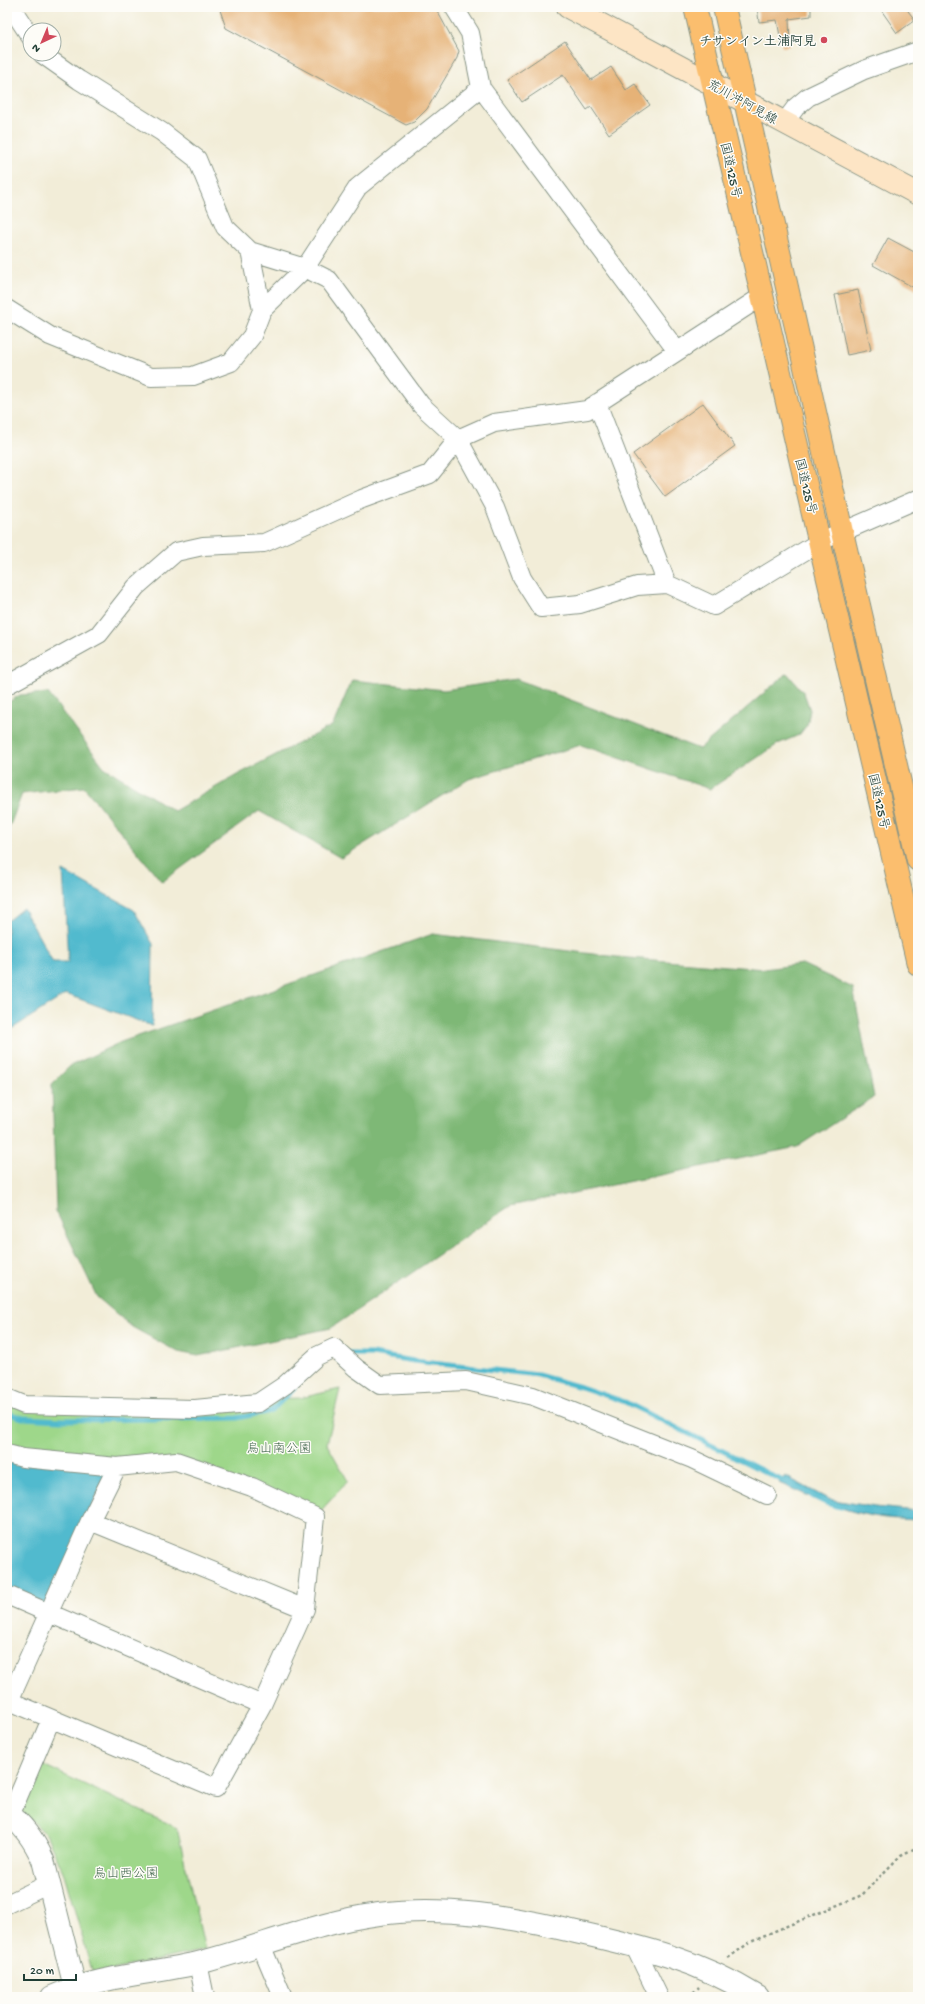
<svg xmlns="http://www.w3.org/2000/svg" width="925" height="2004" font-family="'Gochi Hand','Klee One',sans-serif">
	<rect width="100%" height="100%" fill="#fdfcf7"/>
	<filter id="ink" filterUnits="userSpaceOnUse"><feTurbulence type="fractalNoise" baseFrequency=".025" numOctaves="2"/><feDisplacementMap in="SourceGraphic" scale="8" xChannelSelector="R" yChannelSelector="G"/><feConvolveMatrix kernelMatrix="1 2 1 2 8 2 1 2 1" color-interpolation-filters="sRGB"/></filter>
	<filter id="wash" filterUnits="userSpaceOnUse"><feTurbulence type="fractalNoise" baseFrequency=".012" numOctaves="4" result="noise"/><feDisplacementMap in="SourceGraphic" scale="16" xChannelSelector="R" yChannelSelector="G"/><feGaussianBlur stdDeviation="0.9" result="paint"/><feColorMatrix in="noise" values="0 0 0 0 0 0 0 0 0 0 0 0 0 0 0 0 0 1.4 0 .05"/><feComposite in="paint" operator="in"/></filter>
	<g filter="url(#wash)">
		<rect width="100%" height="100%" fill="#f2edd8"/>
		<!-- green -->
		<path fill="#9ed78a" stroke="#5e8a5f" d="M340,1389l-13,55 21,37 -33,36 -139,-56 -169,-7v-59l43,12 250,-9z
			M39,1763l138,65 28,122 -112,24 -29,-100 -18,-40 -27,-25z"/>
		<!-- forest -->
		<path fill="#7eb876" stroke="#4e7a55" d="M787,673l17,20 6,17 -3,15 -8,10 -21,9 -68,45 -129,-44 -112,34 -128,79 -82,-47 -97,71 -78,-95 -62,7 -15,39v-130l13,-8 28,-2 56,74 70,44 63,-36 96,-50 19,-45 92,10 72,-11 183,70z
			M433,934l184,23 147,12 38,-5 51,24 21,109 -77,50 -287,59 -179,122 -133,28 -20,-4 -46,-25 -35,-30 -41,-86 -4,-127 18,-18 51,-24z"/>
		<!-- water -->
		<path fill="#51bace" stroke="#387c81" d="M63,871l71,39 19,34 -1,82 -86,-32 -59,38v-111l16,-13 30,54h15z
			M7,1460l104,4 -65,145 -39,-17z
			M785,1476l43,23 47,8 43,4v9c-15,-1 -31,-1 -46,-4 -32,-6 -64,-20 -93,-33z"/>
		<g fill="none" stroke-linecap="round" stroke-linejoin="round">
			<!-- stream -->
			<path stroke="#51bace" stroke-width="5" d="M348,1354h24l42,7 124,14 43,12 44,15 162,81
				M7,1413l16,5 38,2 176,-2 34,-7 23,-22
				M812,1496l14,7 15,4"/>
		</g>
		<g id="blocks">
			<!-- building -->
			<path fill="#e6b277" d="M219,7h216l24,44 -2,7 -30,51 -13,13 -8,3 -180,-97z
				M757,7h54v9l-22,3 1,27 -8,1 -5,-27 -18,2z
				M879,7h26l10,13 -18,13z
				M565,41l26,39 20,-13 15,23 9,-6 15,21 -41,29 -18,-27 -4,3 -24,-35 -41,27 -15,-22z
				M888,238l30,16v36l-45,-25z
				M858,290l13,60 -24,5 -12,-60z
				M703,403l32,43 -70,51 -32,-43z"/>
		</g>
	</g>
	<g filter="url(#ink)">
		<use href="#blocks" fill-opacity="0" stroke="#889586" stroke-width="1"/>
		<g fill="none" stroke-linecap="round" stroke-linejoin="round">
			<!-- minor casing -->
			<g stroke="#889586" stroke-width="20">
				<path id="minor" d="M11,7l19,29
					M42,54l37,26 83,52 35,27 28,68 25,24 55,17 24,12 92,125 37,34 37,68 27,71 19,30 39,-4 57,-18 30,-2 47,22 107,-65 97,-42
					M481,88l196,263
					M784,123l12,-16 12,-10 56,-27 54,-19
					M250,251l12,59
					M7,309l43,27 101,41 42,-1 38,-14 21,-26 10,-26 43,-42 53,-81 123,-99 -11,-55 -16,-26
					M597,403l70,181
					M7,685l92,-51 37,-47 40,-35 27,-6 61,-3 98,-44 68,-25 28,-35 36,-16 93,-13 174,-113
					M7,1398l17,7 171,4 63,-6 27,-18 32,-29 17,-8 22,20 24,17 86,-4 67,15 159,63 75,36
					M7,1454l16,4 94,9 59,-6 76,26 63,30 -10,92 -43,96 -46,83 -209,-88
					M90,1521l215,88
					M7,1595l255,110
					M9,1701l81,-180 27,-54
					M10,1816l41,-97
					M7,1904l42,-20
					M261,1945l22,52
					M634,1945l25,52
					M198,1963l7,34"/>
			</g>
			<!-- tertiary casing -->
			<g stroke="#889586" stroke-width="24">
				<path id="tertiary" d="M7,1813c17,12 28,29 36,47l32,127
					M52,1997c45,-21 98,-23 146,-34 60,-15 119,-41 181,-49 65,-9 133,3 197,18 67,15 122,28 182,65"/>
			</g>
			<!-- secondary casing -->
			<g stroke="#889586" stroke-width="24">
				<path id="secondary" d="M568,7l350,187"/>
			</g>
			<!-- trunk casing -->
			<g stroke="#889586" stroke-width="24">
				<path id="trunk" d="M695,7c73,319 149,638 223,957
					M724,7l118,525 76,328"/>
			</g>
			<!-- path -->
			<path stroke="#889586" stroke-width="2.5" stroke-dasharray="3 3" stroke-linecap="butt" d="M728,1958l25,-18 109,-45 39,-40 17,-8
				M689,1997l10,-10"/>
			<!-- minor -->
			<use href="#minor" stroke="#fff" stroke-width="18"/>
			<!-- tertiary -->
			<use href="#tertiary" stroke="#fff" stroke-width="22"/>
			<!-- secondary -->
			<use href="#secondary" stroke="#fde5c5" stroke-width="22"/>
			<!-- trunk -->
			<use href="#trunk" stroke="#fbbe6e" stroke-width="22"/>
		</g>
	</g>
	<!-- markers -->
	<circle fill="#d1495b" stroke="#fdfcf7" stroke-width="1.5" cx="824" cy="40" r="4"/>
	<g text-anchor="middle" stroke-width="3" stroke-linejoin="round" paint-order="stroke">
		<!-- poi labels -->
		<g font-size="13" font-weight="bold" fill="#1f3d34" stroke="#fdfcf7" text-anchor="end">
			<text x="816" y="45">チサンイン土浦阿見</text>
		</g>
		<!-- street labels -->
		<g font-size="13" fill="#1f3d34" stroke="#fdfcf7">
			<text transform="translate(743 101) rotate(29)" y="5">荒川沖阿見線</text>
			<text transform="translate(732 170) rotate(77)" y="5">国道125号</text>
			<text transform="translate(807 486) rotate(76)" y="5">国道125号</text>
			<text transform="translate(880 801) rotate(77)" y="5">国道125号</text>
		</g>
		<!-- park labels -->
		<g font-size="13" fill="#3f644a" stroke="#fdfcf7">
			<text x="279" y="1452">烏山南公園</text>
			<text x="126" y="1877">烏山西公園</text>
		</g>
	</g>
	<!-- margin -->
	<rect width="925" height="2004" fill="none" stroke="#fdfcf7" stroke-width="24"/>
	<!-- north arrow -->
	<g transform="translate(42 42) rotate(224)"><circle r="19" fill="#fdfcf7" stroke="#a4b0a9"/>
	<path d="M0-3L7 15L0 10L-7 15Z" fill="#d1495b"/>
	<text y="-6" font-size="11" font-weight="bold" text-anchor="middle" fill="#1f3d34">N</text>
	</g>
	<!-- scale -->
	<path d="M24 1974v6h52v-6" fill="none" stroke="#1f3d34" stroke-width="2"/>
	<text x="30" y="1974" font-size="12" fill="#1f3d34" stroke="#fdfcf7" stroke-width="3" paint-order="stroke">20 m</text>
</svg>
